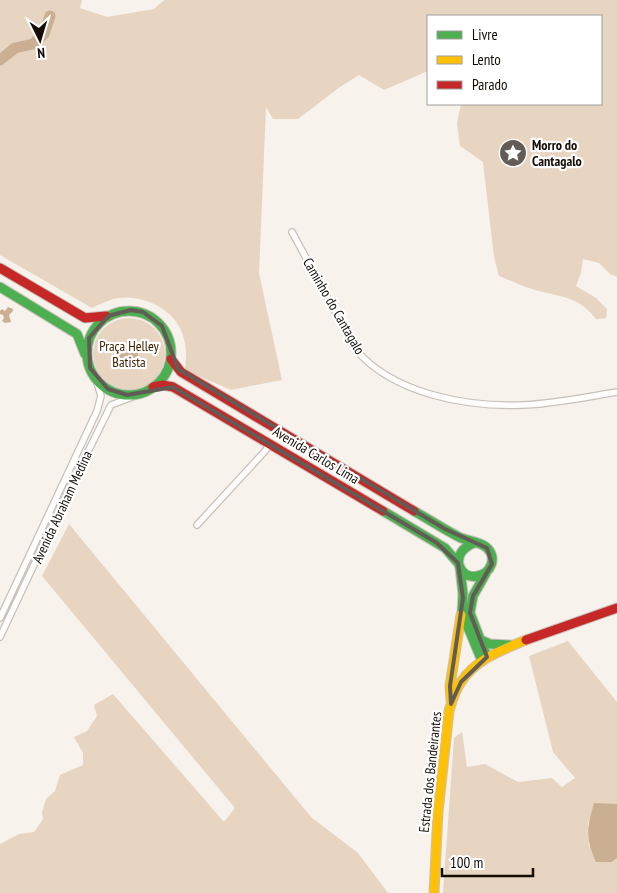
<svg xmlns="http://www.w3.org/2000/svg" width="617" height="893" font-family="'PT Sans Narrow',sans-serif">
	<rect width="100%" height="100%" fill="#f7f2ec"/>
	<!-- green -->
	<path fill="#e7d5c2" d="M0,0h82l-2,8 27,9 47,-8 10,-9h453v277l-7,-3 -11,-11 -16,-4 -2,14 -5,13 20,12 11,11 -1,9 -10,1c-18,-24 -38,-22 -64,-30 -11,-3 -22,-9 -33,-13l-5,-19 -11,-95 -23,-16 -3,-23 4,-19h140v-88h-173v55l-44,19 -25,-15 -19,12 -42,32h-25l-7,-12 -7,166 23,107 -51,10 -46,-20c1,-10 2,-21 -1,-31 -6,-28 -39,-45 -66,-41 -9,2 -18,6 -26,10l-92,-53z
		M93 354a36 36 0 1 1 72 0a36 36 0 1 1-72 0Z
		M69,524l242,293 47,36 30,40h-388v-49l19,-10 15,-2 9,-13 -1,-7 4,-13 9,-8 5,-16 23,-10v-12l-9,-16 13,-6 10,-15 -3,-11 19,-11 111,128 11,-14 -193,-232z
		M568,641l49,61v102h-23l-6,20 1,22 23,16 5,-4v35h-174l11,-155 8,-6 5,35 18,-3 33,18 34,-4 10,9 13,-9 -22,-26 -24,-96z"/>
	<!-- water -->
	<path fill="#caaf92" d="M8,307l5,2v2l-4,4 2,7 -6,1 -3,-2 2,-3 -1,-3 -3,-1v-3l2,-2 3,2z
		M118 355a10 10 0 1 1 20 0a10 10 0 1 1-20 0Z
		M594,803l23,1v54l-5,4h-16c-11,-24 -9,-35 -2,-59z"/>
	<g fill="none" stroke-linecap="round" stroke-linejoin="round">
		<!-- river -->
		<path stroke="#caaf92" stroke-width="11" d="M0,60l15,-12 18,-4 11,-10 6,-18"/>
		<!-- street casing -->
		<g stroke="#c8c1ba" stroke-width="8">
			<path id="street" d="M292,232l64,118c38,44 110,57 166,55 32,-1 64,-8 95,-13
				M197,525l69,-75 3,-7
				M0,618l97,-207 4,-15 -5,-17
				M0,637l71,-151 40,-81 29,-11"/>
		</g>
		<!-- fast casing -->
		<g stroke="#c8c1ba" stroke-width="11">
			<path id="fast" d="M0,287l77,47 8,20
				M87 353a42 42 0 1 1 84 0a42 42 0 1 1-84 0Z
				M383,511l62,37 13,15
				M414,511c16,9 31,19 47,27 8,3 19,4 25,9 12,10 5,27 -9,29 -18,4 -29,-23 -3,-33
				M460,568l3,26 -1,19 20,48
				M486,573l-13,23 -3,17 17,44
				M479,639l11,5 20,1"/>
		</g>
		<!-- slow casing -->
		<g stroke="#c8c1ba" stroke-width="11">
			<path id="slow" d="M451,701l-1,-15 11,-71
				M434,893l4,-81 11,-101c3,-10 6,-21 12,-29 15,-23 41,-32 65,-42"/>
		</g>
		<!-- jam casing -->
		<g stroke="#c8c1ba" stroke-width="11">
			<path id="jam" d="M0,268l85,50 21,-2
				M171,359l10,13 233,139
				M153,387l10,-2 10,2 210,124
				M526,640l91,-32"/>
		</g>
		<!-- street -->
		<use href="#street" stroke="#fefdfc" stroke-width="5.5"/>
		<!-- fast -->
		<use href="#fast" stroke="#4caf50" stroke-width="9"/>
		<!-- slow -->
		<use href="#slow" stroke="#ffc107" stroke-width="9"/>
		<!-- jam -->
		<use href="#jam" stroke="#c62828" stroke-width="9"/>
	</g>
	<!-- marked area -->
	<path fill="none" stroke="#635c56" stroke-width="4" stroke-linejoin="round" d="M131,310l12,2 19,14 16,43 267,160 42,19 5,16 -19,32 -3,17 17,44 -26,25 -10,22 -1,-18 13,-88 -5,-35 -21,-20 -264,-156 -46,8 -19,-6 -18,-21 -1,-30 19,-22z"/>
	<!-- icons -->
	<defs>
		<g id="sight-disc" transform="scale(1.4375)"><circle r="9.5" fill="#635c56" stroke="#fff"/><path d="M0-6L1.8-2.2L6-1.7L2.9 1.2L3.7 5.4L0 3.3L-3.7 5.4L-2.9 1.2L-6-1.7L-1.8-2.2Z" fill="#fff"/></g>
	</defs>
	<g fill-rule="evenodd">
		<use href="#sight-disc" x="513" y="153"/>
	</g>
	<g text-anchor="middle" stroke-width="4.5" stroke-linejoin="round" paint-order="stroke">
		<!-- poi labels -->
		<g font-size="14" font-weight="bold" fill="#140c05" stroke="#fff" text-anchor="start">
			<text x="532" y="150">Morro do<tspan x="532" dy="16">Cantagalo</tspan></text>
		</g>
		<!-- street labels -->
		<g font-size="14" fill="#140c05" stroke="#fff">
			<text transform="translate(334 306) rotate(60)" y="5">Caminho do Cantagalo</text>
			<text transform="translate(316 455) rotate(31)" y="5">Avenida Carlos Lima</text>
			<text transform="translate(62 507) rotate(-65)" y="5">Avenida Abraham Medina</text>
			<text transform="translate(430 772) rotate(-84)" y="5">Estrada dos Bandeirantes</text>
		</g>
		<!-- park labels -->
		<g font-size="14" fill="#3d2302" stroke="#fff">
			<text x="129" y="351">Praça Helley<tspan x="129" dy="16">Batista</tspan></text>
		</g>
	</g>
	<!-- legend -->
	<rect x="427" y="15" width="175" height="90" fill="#ffffff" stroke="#a19e9b"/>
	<rect x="437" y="31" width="25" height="8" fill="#4caf50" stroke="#a19e9b"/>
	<text x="472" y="40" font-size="15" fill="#140c05">Livre</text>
	<rect x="437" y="56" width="25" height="8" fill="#ffc107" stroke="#a19e9b"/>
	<text x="472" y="65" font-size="15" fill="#140c05">Lento</text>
	<rect x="437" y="81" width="25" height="8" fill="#c62828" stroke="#a19e9b"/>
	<text x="472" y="90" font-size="15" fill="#140c05">Parado</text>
	<!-- north arrow -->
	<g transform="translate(40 40) rotate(175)" stroke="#ffffff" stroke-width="4" paint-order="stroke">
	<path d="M0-4L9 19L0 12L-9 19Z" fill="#140c05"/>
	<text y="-8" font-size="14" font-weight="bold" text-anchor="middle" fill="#140c05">N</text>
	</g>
	<!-- scale -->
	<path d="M442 868v8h91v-8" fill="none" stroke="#140c05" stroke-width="2.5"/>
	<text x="450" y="868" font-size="15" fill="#140c05" stroke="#ffffff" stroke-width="4" paint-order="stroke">100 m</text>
</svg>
